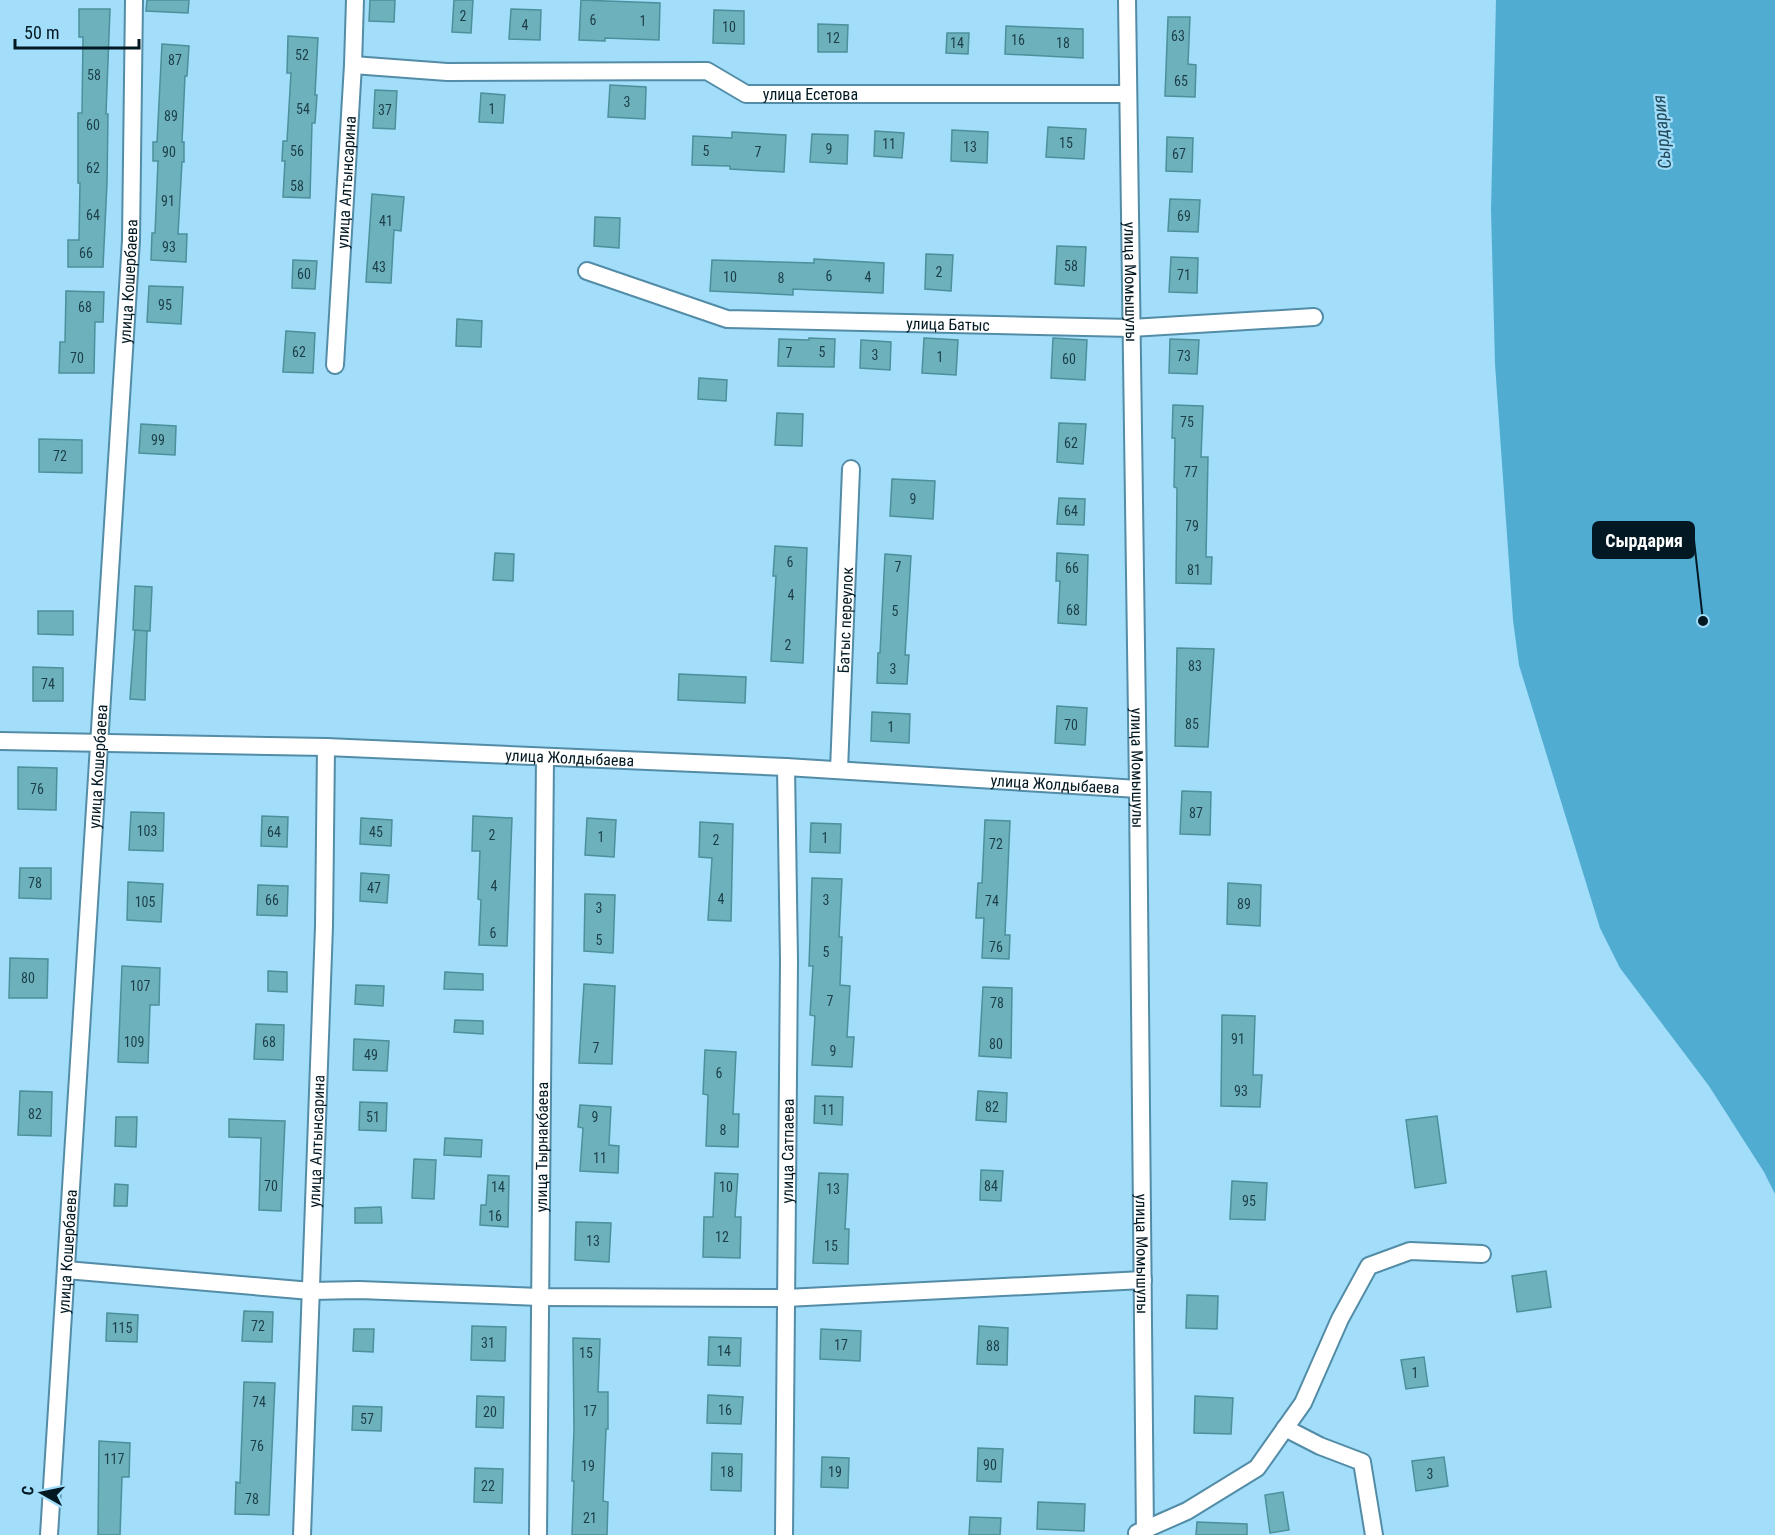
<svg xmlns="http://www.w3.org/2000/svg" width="1775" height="1535" font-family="'Roboto Condensed',sans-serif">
	<rect width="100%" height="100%" fill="#a2ddf9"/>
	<!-- water -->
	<path fill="#51acd2" d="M1496,0h279v1194l-11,-22 -55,-86 -89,-118 -20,-40 -81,-263 -6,-45 -18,-256 -4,-155z"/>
	<!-- building -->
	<path fill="#6cb1bc" stroke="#4b909b" stroke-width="1.5" d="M147,0h42l-1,13 -42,-2z
		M370,0h25l-1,22 -25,-1z
		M454,0h19l-2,33 -19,-1z
		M581,0l79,3 -1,37 -54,-2v3l-26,-1z
		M79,9h31l-4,105h2l-1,69 -4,84h-35v-27h11l1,-57h-2v-70h4l1,-76h-4z
		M511,9l30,1 -1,30 -31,-1z
		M714,10l30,1v33l-31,-1z
		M1168,17h22l-2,47 8,1 -1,32 -30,-1z
		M818,24l30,1 -1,27h-29z
		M1006,26l77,3v29l-78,-4z
		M947,33h22l-1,21 -22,-1z
		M288,36l30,2 -3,57h2l-2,28h-3l-2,75 -27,-1 2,-36h-3l1,-20h4l4,-68h-4z
		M162,44l27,2 -2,30h-2l-3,66h2v20h-2l-4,72h9l-1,28 -35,-2 1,-27h3l3,-72h-5v-19h4z
		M610,85l36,2 -1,32 -37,-2z
		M375,90l22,1 -2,38 -22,-1z
		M481,93l24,2 -2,28 -24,-1z
		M1048,127l38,2 -2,30 -38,-2z
		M952,130l36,2 -1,31 -36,-2z
		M875,131l29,2 -2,25 -28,-2z
		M732,132l54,3 -2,37 -54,-3v-3l-38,-1 1,-29 39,2z
		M812,134l36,1 -1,29 -37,-2z
		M1167,137l26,1 -1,34 -26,-1z
		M372,194l32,3 -3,34 -7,-1 -3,53 -25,-1z
		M1170,199l30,1 -2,32 -30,-1z
		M595,217l25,1 -1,30 -25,-2z
		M1057,246l29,1 -2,39 -29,-2z
		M926,254l27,1 -2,36 -26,-2z
		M1171,257l27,1 -1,35 -28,-1z
		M814,259l70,4 -1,30 -90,-4v6l-83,-4 2,-31 102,3z
		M293,260l24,1 -2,28 -23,-1z
		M149,286l34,1 -2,37 -34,-2z
		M66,291l38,1 -1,30h-8l-1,51h-35l1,-31h5z
		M457,319l25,2 -1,26 -25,-1z
		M286,331l29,2 -2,40 -30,-1z
		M809,338l26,1 -1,28 -56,-1 1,-27 30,1z
		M924,338l34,2 -2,35 -34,-2z
		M1053,338l34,2 -2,40 -34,-2z
		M1170,339l29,1 -2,34 -28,-1z
		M861,340l30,2 -1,28 -30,-2z
		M699,378l28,2 -1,21 -28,-2z
		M1173,405l30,1 -2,51h7l-2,100h6l-1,27 -35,-1 1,-95 -3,-1 1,-49h-3z
		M777,413l26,1 -1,32 -27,-1z
		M1059,423l27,1 -3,40 -26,-2z
		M141,424l35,2 -1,29 -36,-2z
		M39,439l43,1v33l-43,-1z
		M892,479l43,2 -2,38 -43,-3z
		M1059,498l26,1 -1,26 -27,-1z
		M775,546l32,2 -4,115 -32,-2 5,-85h-3z
		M495,553l19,1 -1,27 -20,-1z
		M1057,553l31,2 -2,70 -28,-2 2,-42h-4z
		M885,554l26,2 -6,99h4l-2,29 -30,-1 1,-30h2z
		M135,586l17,1 -2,44 -17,-1z
		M38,611h35v24l-35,-1z
		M135,630l12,1 -2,69 -15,-1z
		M1177,648l37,1 -6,98 -33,-1z
		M33,667l30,1v33h-30z
		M679,674l67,3 -1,26 -67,-3z
		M1057,706l30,2 -2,37 -30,-2z
		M872,712l38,2 -1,29 -38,-2z
		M18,767l39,1 -1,42 -38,-1z
		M1182,791l29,1 -1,43 -30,-1z
		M131,812l33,1 -1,38 -34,-1z
		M262,816l26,1 -1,30 -26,-1z
		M473,816l39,2 -5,128 -28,-1 2,-45 -3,-1 2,-48h-8z
		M361,818l31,2 -1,26 -31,-2z
		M587,818l29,2 -2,37 -29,-2z
		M985,820l25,1 -5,114h5l-1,24 -27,-1 2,-40h-8l2,-35h4z
		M700,822l33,2 -2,97 -23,-1 4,-62 -13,-1z
		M811,823l30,1 -1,29 -30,-1z
		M20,868h31v31l-32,-1z
		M361,873l28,2 -2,28 -27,-2z
		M812,878l30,1 -3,58h3l-2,48 10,1 -3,51h7l-2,30 -40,-2 3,-49 -5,-1 3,-49h-4z
		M128,882l35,2 -2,38 -34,-2z
		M1228,883l33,2 -1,41 -33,-2z
		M258,885l30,1 -1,30 -30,-1z
		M585,894l30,1 -2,58 -29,-2z
		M10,958l38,1 -1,39h-38z
		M122,966l38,2 -1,37h-9l-2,58 -30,-1z
		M268,971l19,1v20l-19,-1z
		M445,972l38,2v16l-39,-1z
		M584,984l31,2 -3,78 -33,-1z
		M356,985l28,1 -1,20 -28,-2z
		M983,987l29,1 -1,70 -32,-2z
		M1222,1015l33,1 -2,59h9l-2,32 -39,-1z
		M455,1020l28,1v13l-29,-2z
		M256,1024l28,1 -1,35 -29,-1z
		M354,1039l35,2 -2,30 -34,-1z
		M705,1050l31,2 -3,62h6l-1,33 -32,-1 2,-51 -5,-1z
		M20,1091l32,1 -1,44 -33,-1z
		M978,1091l29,2 -1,29 -30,-2z
		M815,1096l28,1 -1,28 -28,-2z
		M360,1102l27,1 -1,28 -27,-1z
		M580,1105l31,2 -2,38 10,1 -1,27 -38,-2 3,-43 -5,-1z
		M1437,1116l9,67 -31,5 -9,-68z
		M116,1117h21l-1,30 -21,-1z
		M229,1119l56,2 -4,90 -22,-1 2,-72 -32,-1z
		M445,1138l37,2 -1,17 -37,-2z
		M414,1159l22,1 -2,39 -22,-1z
		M981,1170l22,1 -2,30 -21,-1z
		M715,1173l23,1 -3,43h6l-1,41 -37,-1 1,-40h9z
		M819,1173l29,1 -3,55h4l-1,35 -35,-1z
		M488,1175l21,1 -1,51 -28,-2 1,-20h5z
		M1232,1181l35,2 -2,37 -35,-1z
		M115,1184l13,1 -1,21h-13z
		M381,1207l1,16h-27v-15z
		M576,1222l35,1 -2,39 -34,-2z
		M1546,1271l5,36 -34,5 -5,-36z
		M1187,1295l31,1 -1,33 -31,-1z
		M244,1311l29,1 -1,30 -30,-1z
		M107,1313l31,2 -1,27 -31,-1z
		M472,1326l34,1 -1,34 -34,-1z
		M979,1326l29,2 -1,37 -30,-1z
		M354,1329h20l-1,23 -20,-1z
		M821,1329l40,2 -1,30 -40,-2z
		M709,1337l32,1 -1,28 -32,-1z
		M573,1338l27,1 -2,53h10v37h-2l-3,72 5,1 -1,33h-35l2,-54h-2l2,-52z
		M1424,1357l4,29 -22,3 -5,-29z
		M244,1382l31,1 -6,132 -34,-1 1,-32 4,1z
		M708,1395l35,2 -2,27 -34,-1z
		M477,1396l27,1 -1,31 -27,-1z
		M1195,1396l38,2 -2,36 -37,-1z
		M353,1406l29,1 -1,24 -29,-1z
		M99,1441l31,2 -1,34h-7l-2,58h-22z
		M978,1448l25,1 -2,33 -24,-1z
		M712,1453l30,1 -1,37 -30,-1z
		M822,1457l27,1 -1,30 -27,-1z
		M1444,1457l4,29 -32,5 -4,-30z
		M475,1468l28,1 -1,34 -28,-1z
		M1283,1492l6,38 -19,3 -5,-38z
		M1038,1502l47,2 -1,27 -47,-2z
		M970,1517l31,1 -1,17h-31z
		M1197,1522l50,2v11h-51z"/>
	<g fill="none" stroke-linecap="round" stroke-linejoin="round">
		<!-- minor casing -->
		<g stroke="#538ca6" stroke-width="20">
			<g id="minor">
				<path id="s1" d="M1127,0l11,789 7,746"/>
				<path id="s2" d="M353,65l94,7 260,-1 39,23h382"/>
				<path id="s3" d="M587,271l140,48 404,9 183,-11"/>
				<path id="s4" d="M335,365l18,-300 2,-65"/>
				<path id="s5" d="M0,741l326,6 460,20 352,22"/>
				<path id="s6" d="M839,770l12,-301"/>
				<path d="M66,1270l245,21 48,-1 181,7 246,1 357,-18"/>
				<path d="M1285,1428l35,18 42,16 12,73"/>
				<path d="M1137,1533l50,-22 70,-43 46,-65 37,-84 29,-53 41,-15 72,3"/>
				<path id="s7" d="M49,1535l82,-1295 3,-240"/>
				<path id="s8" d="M302,1535l22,-609 2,-179"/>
				<path id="s9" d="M538,1535l7,-778"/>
				<path id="s10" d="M784,1535l5,-574 -3,-194"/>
			</g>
		</g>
		<!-- minor -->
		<use href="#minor" stroke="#fff" stroke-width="16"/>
	</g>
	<g text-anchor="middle" stroke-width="4.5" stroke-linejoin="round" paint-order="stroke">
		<!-- number labels -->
		<g font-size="14" fill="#1c3e48">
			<text x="463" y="21">2</text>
			<text x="593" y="25">6</text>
			<text x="643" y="26">1</text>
			<text x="525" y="30">4</text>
			<text x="729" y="32">10</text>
			<text x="1178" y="41">63</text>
			<text x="833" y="43">12</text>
			<text x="1018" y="45">16</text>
			<text x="957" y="48">14</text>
			<text x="1063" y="48">18</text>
			<text x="302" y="60">52</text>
			<text x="175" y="65">87</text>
			<text x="94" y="80">58</text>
			<text x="1181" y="86">65</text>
			<text x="627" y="107">3</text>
			<text x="303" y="114">54</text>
			<text x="492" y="114">1</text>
			<text x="385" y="115">37</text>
			<text x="171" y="121">89</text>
			<text x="93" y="130">60</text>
			<text x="1066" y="148">15</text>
			<text x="889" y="149">11</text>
			<text x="970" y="152">13</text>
			<text x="829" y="154">9</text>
			<text x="297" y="156">56</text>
			<text x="706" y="156">5</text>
			<text x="169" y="157">90</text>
			<text x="758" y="157">7</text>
			<text x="1179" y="159">67</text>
			<text x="93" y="173">62</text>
			<text x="297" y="191">58</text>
			<text x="168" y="206">91</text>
			<text x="93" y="220">64</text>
			<text x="1184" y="221">69</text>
			<text x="386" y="226">41</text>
			<text x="169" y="252">93</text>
			<text x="86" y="258">66</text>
			<text x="1071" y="271">58</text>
			<text x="379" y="272">43</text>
			<text x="939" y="277">2</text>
			<text x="304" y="279">60</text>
			<text x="1184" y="280">71</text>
			<text x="829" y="281">6</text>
			<text x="730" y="282">10</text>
			<text x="868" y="282">4</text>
			<text x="781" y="283">8</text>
			<text x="165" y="310">95</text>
			<text x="85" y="312">68</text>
			<text x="299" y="357">62</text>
			<text x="822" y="357">5</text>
			<text x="789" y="358">7</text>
			<text x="875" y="360">3</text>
			<text x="1184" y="361">73</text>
			<text x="940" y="362">1</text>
			<text x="77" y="363">70</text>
			<text x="1069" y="364">60</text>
			<text x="1187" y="427">75</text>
			<text x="158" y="445">99</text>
			<text x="1071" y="448">62</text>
			<text x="60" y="461">72</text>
			<text x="1191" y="477">77</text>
			<text x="913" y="504">9</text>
			<text x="1071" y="516">64</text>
			<text x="1192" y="531">79</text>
			<text x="790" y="567">6</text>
			<text x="898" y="572">7</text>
			<text x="1072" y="573">66</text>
			<text x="1194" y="575">81</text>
			<text x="791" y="600">4</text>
			<text x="1073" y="615">68</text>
			<text x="895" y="616">5</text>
			<text x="788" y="650">2</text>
			<text x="1195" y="671">83</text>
			<text x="893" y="674">3</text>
			<text x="48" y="689">74</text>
			<text x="1192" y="729">85</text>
			<text x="1071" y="730">70</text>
			<text x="891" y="732">1</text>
			<text x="37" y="794">76</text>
			<text x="1196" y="818">87</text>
			<text x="147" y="836">103</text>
			<text x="274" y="837">64</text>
			<text x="376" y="837">45</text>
			<text x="492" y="840">2</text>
			<text x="601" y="842">1</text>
			<text x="825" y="843">1</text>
			<text x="716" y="845">2</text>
			<text x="996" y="849">72</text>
			<text x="35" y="888">78</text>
			<text x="494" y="891">4</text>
			<text x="374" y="893">47</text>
			<text x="721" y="904">4</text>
			<text x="272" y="905">66</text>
			<text x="826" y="905">3</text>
			<text x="992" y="906">74</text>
			<text x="145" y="907">105</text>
			<text x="1244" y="909">89</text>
			<text x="599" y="913">3</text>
			<text x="493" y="938">6</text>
			<text x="599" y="945">5</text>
			<text x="996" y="952">76</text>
			<text x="826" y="957">5</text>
			<text x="28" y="983">80</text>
			<text x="140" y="991">107</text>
			<text x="830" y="1006">7</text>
			<text x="997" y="1008">78</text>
			<text x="1238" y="1044">91</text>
			<text x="134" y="1047">109</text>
			<text x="269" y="1047">68</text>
			<text x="996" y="1049">80</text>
			<text x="596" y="1053">7</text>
			<text x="833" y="1056">9</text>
			<text x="371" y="1060">49</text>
			<text x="719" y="1078">6</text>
			<text x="1241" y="1096">93</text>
			<text x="992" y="1112">82</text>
			<text x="828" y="1115">11</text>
			<text x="35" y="1119">82</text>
			<text x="373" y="1122">51</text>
			<text x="595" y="1122">9</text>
			<text x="723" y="1135">8</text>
			<text x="600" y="1163">11</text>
			<text x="271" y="1191">70</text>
			<text x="991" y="1191">84</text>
			<text x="498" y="1192">14</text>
			<text x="726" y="1192">10</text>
			<text x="833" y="1194">13</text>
			<text x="1249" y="1206">95</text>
			<text x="495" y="1221">16</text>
			<text x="722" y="1242">12</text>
			<text x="593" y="1246">13</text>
			<text x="831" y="1251">15</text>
			<text x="258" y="1331">72</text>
			<text x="122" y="1333">115</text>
			<text x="488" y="1348">31</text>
			<text x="841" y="1350">17</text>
			<text x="993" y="1351">88</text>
			<text x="724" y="1356">14</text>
			<text x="586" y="1358">15</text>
			<text x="1415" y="1378">1</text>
			<text x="259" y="1407">74</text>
			<text x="725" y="1415">16</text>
			<text x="590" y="1416">17</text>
			<text x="490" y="1417">20</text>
			<text x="367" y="1424">57</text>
			<text x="257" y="1451">76</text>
			<text x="114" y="1464">117</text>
			<text x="990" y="1470">90</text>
			<text x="588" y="1471">19</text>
			<text x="727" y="1477">18</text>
			<text x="835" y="1477">19</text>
			<text x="1430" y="1479">3</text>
			<text x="488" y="1491">22</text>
			<text x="252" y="1504">78</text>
			<text x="590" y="1523">21</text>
		</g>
		<!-- street labels -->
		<g font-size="16" fill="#021822" stroke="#a2ddf9">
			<text dy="6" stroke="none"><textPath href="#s2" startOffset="464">улица Есетова</textPath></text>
			<text dy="6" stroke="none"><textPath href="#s4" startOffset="183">улица Алтынсарина</textPath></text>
			<text dy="6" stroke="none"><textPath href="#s1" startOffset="282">улица Момышулы</textPath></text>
			<text dy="6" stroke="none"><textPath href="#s7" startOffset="1256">улица Кошербаева</textPath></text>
			<text dy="6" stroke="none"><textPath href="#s3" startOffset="369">улица Батыс</textPath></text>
			<text dy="6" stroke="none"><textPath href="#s6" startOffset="150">Батыс переулок</textPath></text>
			<text dy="6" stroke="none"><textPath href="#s5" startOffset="570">улица Жолдыбаева</textPath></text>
			<text dy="6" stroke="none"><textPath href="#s1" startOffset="768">улица Момышулы</textPath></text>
			<text dy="6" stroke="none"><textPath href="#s7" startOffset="770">улица Кошербаева</textPath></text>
			<text dy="6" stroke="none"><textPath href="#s5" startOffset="1056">улица Жолдыбаева</textPath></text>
			<text dy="6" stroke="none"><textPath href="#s8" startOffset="394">улица Алтынсарина</textPath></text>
			<text dy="6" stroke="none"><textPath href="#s9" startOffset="388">улица Тырнакбаева</textPath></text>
			<text dy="6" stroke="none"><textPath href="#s10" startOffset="384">улица Сатпаева</textPath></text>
			<text dy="6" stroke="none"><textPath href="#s7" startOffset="284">улица Кошербаева</textPath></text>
			<text dy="6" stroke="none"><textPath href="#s1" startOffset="1254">улица Момышулы</textPath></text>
		</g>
		<!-- water labels -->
		<g font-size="18" font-style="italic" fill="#224a5b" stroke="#a2ddf9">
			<text transform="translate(1662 132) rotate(-95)" y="6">Сырдария</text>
		</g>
	</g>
	<!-- callouts -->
	<path fill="none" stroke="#021822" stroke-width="2" d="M1703 621L1694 540"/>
	<circle fill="#021822" stroke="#a2ddf9" stroke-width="2" cx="1703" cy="621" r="6"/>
	<rect fill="#021822" stroke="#021822" stroke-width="2" x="1593" y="522" width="101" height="36" rx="6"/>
	<g font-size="18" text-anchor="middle" font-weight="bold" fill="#fff">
		<text x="1644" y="547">Сырдария</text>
	</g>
	<!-- north arrow -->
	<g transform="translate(42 1493) rotate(279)" stroke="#a2ddf9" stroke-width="4.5" paint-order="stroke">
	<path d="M0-4.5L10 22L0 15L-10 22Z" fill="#021822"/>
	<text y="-9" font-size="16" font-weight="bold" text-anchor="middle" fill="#021822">С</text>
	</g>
	<!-- scale -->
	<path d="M15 39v9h124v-9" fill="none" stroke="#021822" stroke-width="3"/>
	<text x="24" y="39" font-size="18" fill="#021822" stroke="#a2ddf9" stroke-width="4.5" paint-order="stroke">50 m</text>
</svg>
